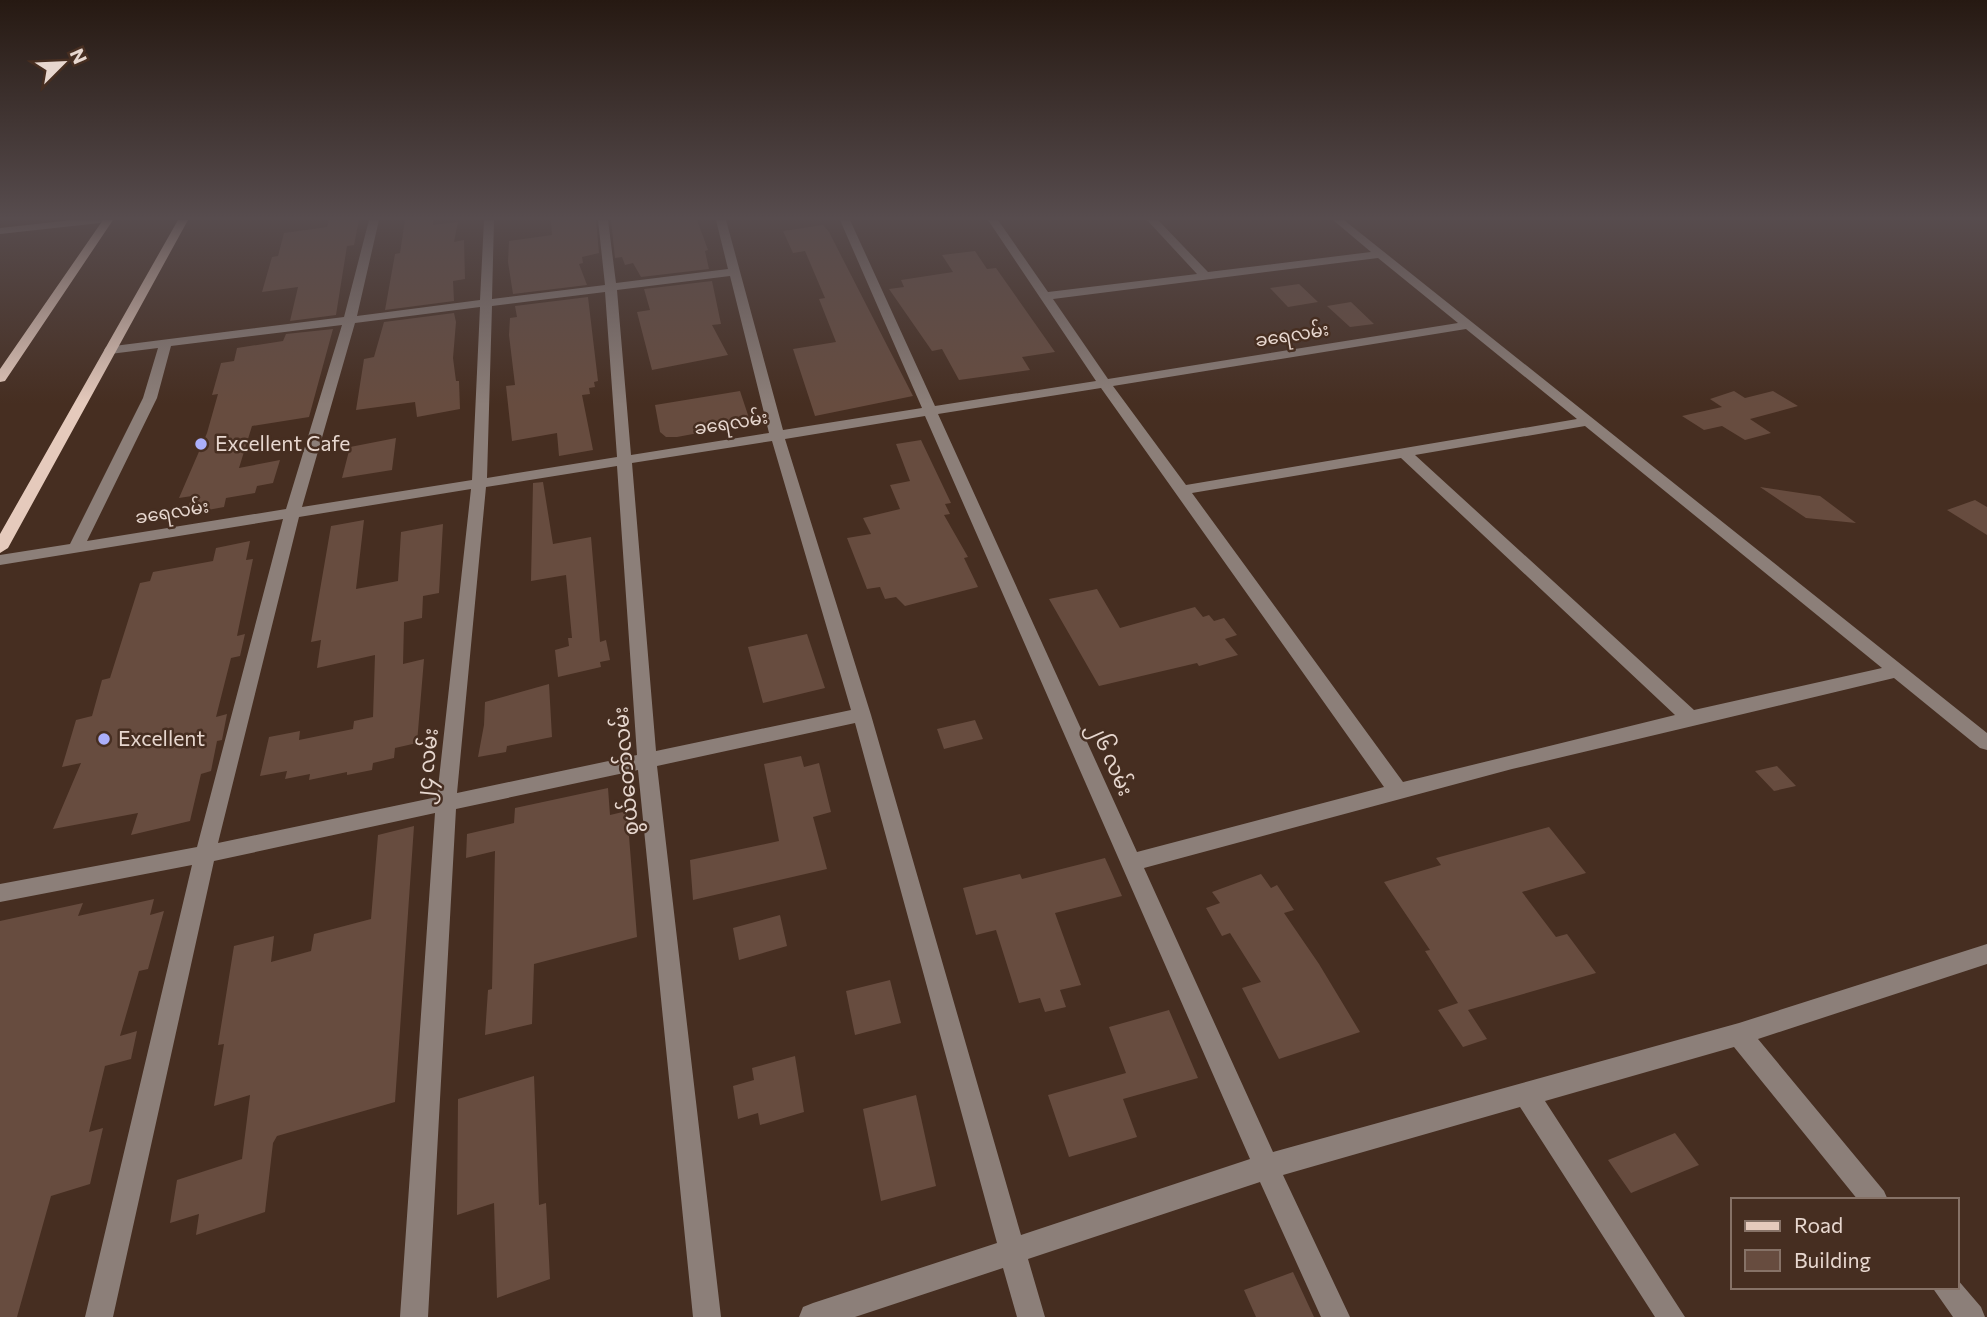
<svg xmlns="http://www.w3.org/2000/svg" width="1987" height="1317" font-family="Commissioner,'Noto Sans Myanmar',sans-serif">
	<rect width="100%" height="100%" fill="#462e21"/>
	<!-- building -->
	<path fill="#674c3f" d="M329,220h30l-5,25 -7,1 -11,69 -46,6 8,-34 -36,5 10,-35 6,-1 6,-23 43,-6z
		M405,220h28v5l25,-3 -4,20 10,-2 1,39 -12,2 1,20 -69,9 10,-56 5,-1z
		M551,220h45l3,33 -17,4 1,6 -4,1 8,21 -74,9 -5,-32 1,-21 43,-6z
		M611,220h86l11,30 -3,1 4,18 -68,8 -8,-14 -8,2 -3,-8 -7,1z
		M823,225l6,7 84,164 -98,20 -22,-67 43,-7 -17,-43 6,-1 -20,-47 -12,2 -10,-22z
		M975,251l12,18 9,-1 59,84 -33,5 8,13 -71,10 -17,-31 -10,2 -43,-62 15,-2 -3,-7 52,-8 -11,-17z
		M712,281l9,43 -9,1 16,30 -76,15 -15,-58 13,-2 -6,-21z
		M1299,284l19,18 -30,5 -18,-19z
		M588,297l10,84 -4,1 1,5 -6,1 1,6 -8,1 11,55 -34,6 -2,-23 -45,8 -6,-55 9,-1 -6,-50 1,-17 7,-1 -2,-11z
		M1351,302l23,22 -24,3 -23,-21z
		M454,313l2,9 -3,36 3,23h3l1,28 -43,8 -2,-15 -59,8 8,-51 10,-2 10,-35z
		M333,329l-24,88 -57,9 -13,42 41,-8 -7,23 -16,3 -2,7 -29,5 -2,9 -38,7 6,-18 -13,2 28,-65 11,-39 -6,1 9,-32 13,-2 3,-13 46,-7 3,-7z
		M740,391l9,27 -9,1 1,6 -64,12h-11l-6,-5 -5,-27z
		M1734,391l11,7 28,-7 25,15 -48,13 21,14 -26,7 -23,-14 -18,4 -22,-14 40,-9 -12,-8z
		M396,438l-4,32 -50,8 8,-31z
		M921,440l30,63 -6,1 5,10 -6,1 24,42 -4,1 14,29 -73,19 -9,-9 -11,2 -5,-12 -13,2 -20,-51 24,-4 -8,-16 37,-9 -10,-24 20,-4 -14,-37z
		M543,482l10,62 38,-7 9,105 6,-2 4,20 -10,2 1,5 -43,10 -3,-27 14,-4 -1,-8h4l-6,-63 -35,6 2,-98z
		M1760,487l60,9 36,27 -50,-5z
		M1975,500l12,7v28l-40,-25z
		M364,520l-8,69 42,-8 3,-49 42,-8 -4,69 -16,3 -1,22 -18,4 -1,42 21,-5 -7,84 -22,5 -1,10 -21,5 -1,7 -25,5v-3l-38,8 1,-6 -25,5 2,-8 -27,5 9,-39 31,-6 -1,9 54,-11 1,-8 19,-4 2,-62 -58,13 4,-28 -10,2 20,-116z
		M250,541l-4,19 7,-1 -16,77 8,-2 -5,22 -9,2 -15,59 11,-3 -5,26 -5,1 -6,30 -10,3 -11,47 -59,14 7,-22 -85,16 28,-66 -19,4 14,-47 16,-4 10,-36 8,-2 30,-95 10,-2 3,-9 60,-11 3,-13z
		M1097,589l23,39 75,-21 8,10 6,-2 5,6 10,-3 13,17 -12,4 13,16 -39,11 -2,-3 -98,23 -50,-87z
		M807,634l18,54 -62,15 -15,-56z
		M549,684l3,53 -45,9 -1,6 -28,5 6,-32 1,-23z
		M975,720l8,19 -39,10 -7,-20z
		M801,756l3,11 15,-4 12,49 -18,5 14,52 -134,31 -3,-40 89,-19 -15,-77z
		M1777,766l19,20 -22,5 -19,-20z
		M608,788l2,27 17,-4 10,126 -103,27 -2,60 -47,11 3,-45 4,-1 3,-138 -29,7 1,-24 47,-11 1,-15z
		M414,826l-19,276 -118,34 -4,7 -8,69 -69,23 3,-21 -29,9 7,-43 65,-21 8,-64 -36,11 10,-62 -6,1 16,-99 40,-10 -3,26 40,-11 3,-17 57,-15 7,-84z
		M1549,827l37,46 -64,19 34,45 11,-3 29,39 -128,37 19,29 -24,8 -25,-37 20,-7 -33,-52 5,-1 -46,-68 57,-17 -5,-7z
		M1105,858l17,38 -67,17 26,72 -21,5 6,17 -21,5 -5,-14 -21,5 -23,-73 -20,5 -13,-47 57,-14 2,5z
		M1261,874l10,14 6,-3 17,25 -10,3 35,51 41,68 -81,27 -37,-71 19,-6 -31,-49 -8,3 -16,-28 14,-5 -8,-11z
		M154,899l-4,16 14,-4 -16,58 -9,2 -19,65 17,-5 -6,28 -26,7 -16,66 14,-4 -13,56 -39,12 -34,121h-17v-396l83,-18 -5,13z
		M780,915l7,31 -48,14 -6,-32z
		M890,980l11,43 -46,12 -9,-44z
		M1169,1010l29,68 -75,21 14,38 -68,20 -21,-62 78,-22 -17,-46z
		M795,1056l9,56 -44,13 -2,-12 -20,6 -5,-33 21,-6 -2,-12z
		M534,1076l5,129 7,-2 4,76 -53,19 -3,-95 -37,12 1,-116z
		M916,1095l20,91 -55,15 -18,-92z
		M1675,1133l24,32 -68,28 -23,-33z
		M1293,1272l21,45h-58l-12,-27z"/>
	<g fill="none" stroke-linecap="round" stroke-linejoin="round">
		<!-- minor -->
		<path fill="#8c7f79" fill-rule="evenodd" d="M72,220h33l-5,3 -100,11v-6z
			M369,220h10l-22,96 123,-16 4,-80h10l-2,79 113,-14 -7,-65h10l8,63 112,-14 -12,-49h10l57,210 139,-22 -82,-188h10l85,186 161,-25 -108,-161h10l50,72 149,-18 -50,-54h11l50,52 163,-20 -38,-32h11l643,513v17l-7,-2 -86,-70 -382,91 -368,99 129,284 466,-129 248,-79v20l-229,75 126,152 4,9h-30l-124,-153 -189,54 140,216h-30l-135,-210 -237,68 67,142h-29l-61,-135 -232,77 17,58h-28l-14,-49 -148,49h-56l4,-10 10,-4 184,-60 -142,-520 -198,43 64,551h-28l-55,-547 -182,39 -28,508h-28l35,-504 -221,48 -101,456h-28l107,-452 -192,37v-18l197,-37 86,-328 -283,46v-10l70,-11 73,-146 15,-50 -48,6 -6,-4 2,-3 238,-30zM1378,258l80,65 -350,56 -55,-80zM730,276l39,157 -138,22 -14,-165zM605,292l12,165 -130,21 5,-172zM480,307l-8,173 -170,27 53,-184zM342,325l-56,184 -199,32 70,-143 14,-52zM1466,329l111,90 -391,66 -73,-99zM1101,388l283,399 -247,65 -199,-438zM925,416l325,743 -229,76 -150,-520 -86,-276zM1585,426l297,242 -188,42 -279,-255zM772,441l79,269 -195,41 -24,-288zM1401,458l274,257 -272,67 -211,-289zM617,466l20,289 -180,38 29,-306zM471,489l-34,308 -219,46 81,-326z
			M1957,1279l24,28 4,10h-32l-21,-30h25z"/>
		<!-- major -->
		<path fill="#e5cabc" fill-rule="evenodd" d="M103,220h10l-108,161 -5,1v-13z
			M178,220h10l-180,328 -8,5v-19z"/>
	</g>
	<!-- sky -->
	<linearGradient id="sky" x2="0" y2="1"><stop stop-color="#261912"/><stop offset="0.54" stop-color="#574c4e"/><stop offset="1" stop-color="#574c4e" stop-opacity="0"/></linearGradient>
	<rect width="1987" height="404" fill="url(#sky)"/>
	<!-- markers -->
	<g fill="#abaffb" stroke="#462e21" stroke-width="2.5">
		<circle cx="201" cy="444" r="7"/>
		<circle cx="104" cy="739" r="7"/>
	</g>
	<g text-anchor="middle" stroke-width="5" stroke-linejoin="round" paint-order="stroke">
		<!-- far-street labels -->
		<g font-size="18" fill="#e7d7cf" stroke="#462e21">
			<text transform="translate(1292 335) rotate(-9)" y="6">ခရေလမ်း</text>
			<text transform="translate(731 423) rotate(-9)" y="6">ခရေလမ်း</text>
			<text transform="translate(172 512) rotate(-9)" y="6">ခရေလမ်း</text>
		</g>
		<!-- poi labels -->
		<g font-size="21" fill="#e7d7cf" stroke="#462e21" text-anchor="start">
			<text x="215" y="451">Excellent Cafe</text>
			<text x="118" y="746">Excellent</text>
		</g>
		<!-- street labels -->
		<g font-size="21" fill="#e7d7cf" stroke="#462e21">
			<text transform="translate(1111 759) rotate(66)" y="7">၂၆ လမ်း</text>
			<text transform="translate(427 766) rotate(-84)" y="7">၂၄ လမ်း</text>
			<text transform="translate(626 771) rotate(-95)" y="7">စွယ်တော်လမ်း</text>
		</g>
	</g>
	<!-- legend -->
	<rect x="1731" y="1198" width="228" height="91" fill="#462e21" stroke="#867267" stroke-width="2"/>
	<rect x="1745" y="1221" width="35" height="10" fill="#e5cabc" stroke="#867267" stroke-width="2"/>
	<text x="1794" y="1233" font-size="21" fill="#e7d7cf">Road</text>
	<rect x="1745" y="1250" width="35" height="21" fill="#674c3f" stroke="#867267" stroke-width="2"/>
	<text x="1794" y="1268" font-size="21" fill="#e7d7cf">Building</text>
	<!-- north arrow -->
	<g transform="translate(63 63) rotate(66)" stroke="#462e21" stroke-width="5" paint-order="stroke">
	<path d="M0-5L12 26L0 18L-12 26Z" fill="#e7d7cf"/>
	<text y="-10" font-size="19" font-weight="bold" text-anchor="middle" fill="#e7d7cf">N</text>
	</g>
</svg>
